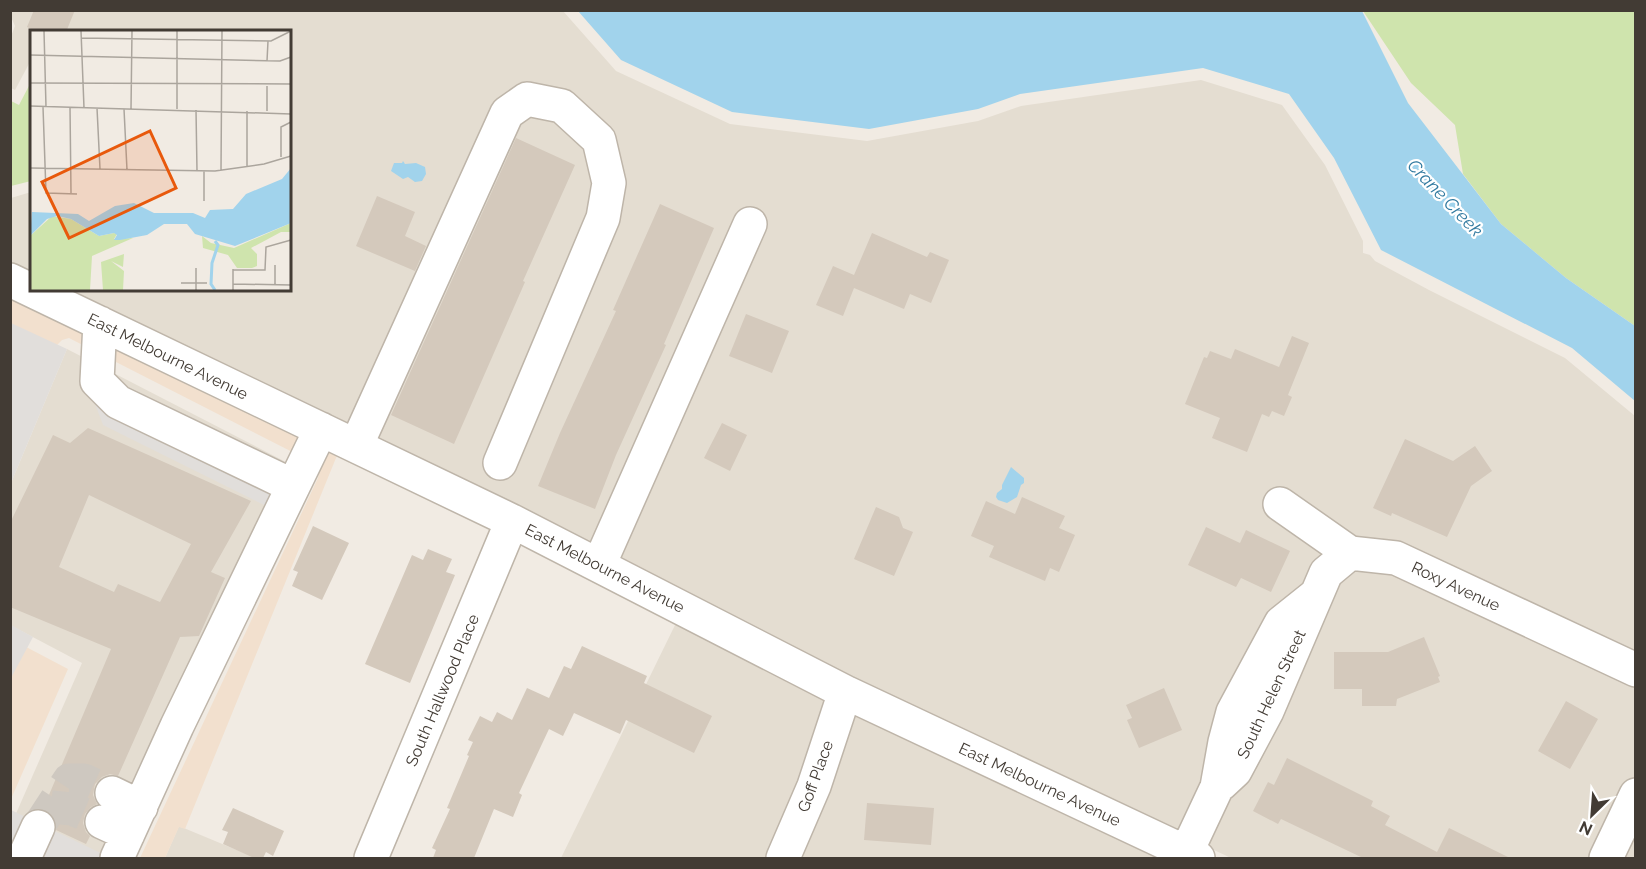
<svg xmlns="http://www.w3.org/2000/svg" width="1646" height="869" font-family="Raleway,sans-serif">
	<rect width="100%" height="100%" fill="#f1ebe3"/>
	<!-- residential -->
	<path fill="#e4ddd1" d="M11,11h552l53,60 114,53 137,17 111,-20 43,-15 180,-26 81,25 43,60 38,76v12l7,2 5,6 54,29 136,68 70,58v442h-404l-381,-179 -788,-389h228v-258h-258l-1,28 -16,30 -4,-2 -1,-49 5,-13 -4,-9z
		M31,192v83l-20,-10v-67z
		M67,349l242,125 -181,384h-117v-33l71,-162 -72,-38 1,-142z
		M677,621l488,237h-604z
		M179,826l77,32h-91z"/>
	<!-- commercial -->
	<path fill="#f2e0ce" d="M11,296l327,157 -153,376 -6,-2 -14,31h-25l178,-380 1,-7 -5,-8 -245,-125 -7,2 -5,5 -46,111z
		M11,639l57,30 -57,130z"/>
	<!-- green -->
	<path fill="#cfe4ad" d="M1363,11h272v315l-69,-48 -65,-54 -38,-50 -8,-49 -44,-42z
		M31,82v99l-20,5v-85l8,4z"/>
	<!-- parking -->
	<path fill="#e1dedb" d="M11,323l56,26 -56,134z
		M93,370l199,98 -20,41 -169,-84 -14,-37z
		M11,625l22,12 -22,41z
		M11,810l100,48h-100z"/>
	<!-- water -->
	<path fill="#a1d3ec" d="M578,11h784l46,92 93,121 65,54 69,48v75l-63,-53 -191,-98 -47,-92 -45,-64 -86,-26 -183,26 -42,15 -109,20 -137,-17 -111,-52z
		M403,161l2,3 11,-1 9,4 1,7 -4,7 -7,1 -7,-5 -5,2 -12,-8 3,-8h8z
		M1011,467l13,11v5l-3,2 -4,12 -10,6 -9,-3 -2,-3 1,-4 5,-4v-4z"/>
	<!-- building -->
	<path fill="#d4c9bc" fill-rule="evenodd" d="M34,10h41l-9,22h-29l-10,-5z
		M516,138l59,27 -52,116 2,1 -71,162 -63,-29z
		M377,196l38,16 -10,24 21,10 -11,25 -59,-25z
		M660,204l54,24 -50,116 2,1 -50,110 -21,54 -57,-23 22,-53 56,-122 -3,-1z
		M872,233l55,24 3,-5 19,8 -18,43 -21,-9 -6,15 -50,-21 -11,28 -27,-11 17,-39 21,9z
		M746,314l43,17 -17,42 -43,-17z
		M1292,336l17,7 -21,52 4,2 -8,19 -12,-5 -3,6 -7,-3 -15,38 -35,-14 8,-20 -35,-14 19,-47 3,1 3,-7 21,8 4,-10 44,18z
		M722,423l25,12 -17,36 -26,-13z
		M88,428l163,73 -40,71 14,6 -26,58 -19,1 -62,139 -8,-2 -8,3 -7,7 -2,11 4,9 -6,3 -6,7 -2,9 3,9 4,4 -4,8 -30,-14 1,-5 -3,-8 -11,-8 68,-160 -101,-42v-84l43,-88 17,8zM89,495l102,49 -31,58 -42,-18 -4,8 -55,-25z
		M1405,439l48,22 22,-15 17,25 -21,15 -24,51 -55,-24 -1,3 -18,-8z
		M1022,497l43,19 -6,12 16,7 -16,37 -9,-4 -5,13 -56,-24 5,-11 -23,-10 15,-35 29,13z
		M876,507l23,10 4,11 10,4 -19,44 -40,-17z
		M313,526l36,17 -27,57 -30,-14 6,-14 -5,-2z
		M1206,527l34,16 6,-13 44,21 -19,41 -30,-14 -5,9 -48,-22z
		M428,549l24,10 -6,13 9,3 -45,108 -45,-19 47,-109 11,5z
		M1424,637l16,39 -2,1 2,5 -43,17 -1,7h-34v-17h-28v-37h54z
		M582,646l65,30 -3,7 68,33 -18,37 -68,-33 -6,14 -46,-21 -11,23 -14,-7 -30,64 3,2 -9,22 -19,-8 -20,49h-41l3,-8 -4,-2 18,-39 -3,-1 22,-52 -2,-1 6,-13 -5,-2 12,-24 12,6 5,-10 15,8 15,-32 22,10 15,-32 7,3z
		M1164,688l18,42 -43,18 -12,-28 5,-2 -6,-13z
		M1566,701l32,18 -28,50 -32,-18z
		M1287,758l86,43 -2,5 19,10 -5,9 52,27 12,-24 61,30h-147l-82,-39 -3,5 -25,-13 15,-29 6,3z
		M867,803l67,5 -3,37 -67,-5z
		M233,808l51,23 -11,25 -7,-4 -3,6h-9l-31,-14 5,-12 -6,-2z"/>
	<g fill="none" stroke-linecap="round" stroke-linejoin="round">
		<!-- minor-tunnel -->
		<path stroke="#cec8c0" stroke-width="33" stroke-dasharray="33 16" stroke-linecap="butt" d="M51,807l21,2 30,13
			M38,827l31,-47h15l28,13"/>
		<!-- minor casing -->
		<g stroke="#beb5a9" stroke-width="36">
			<path id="minor" d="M10,280l502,241 333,171 353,166
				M100,323l-3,58 21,21 175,84
				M356,446l151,-333 20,-14 35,7 37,34 10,43 -6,35 -103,245
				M1280,504l70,49 46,5 240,112
				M599,565l151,-341
				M1221,784l14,-13 32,-60 59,-138 24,-20
				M112,793l29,14
				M102,822l26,12
				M24,858l14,-31
				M117,858l60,-132 144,-297
				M371,858l141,-337
				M783,858l31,-72 31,-94
				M1185,858l1,-5 31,-66 8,-45 8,-30 48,-89 35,-28
				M1606,858l30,-63"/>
		</g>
		<!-- minor -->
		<use href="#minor" stroke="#fff" stroke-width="33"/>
	</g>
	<g text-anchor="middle" stroke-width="4.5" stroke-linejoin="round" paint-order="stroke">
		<!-- street labels -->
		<g font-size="16" fill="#423b34" stroke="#fff">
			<text transform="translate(168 356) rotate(26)" y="6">East Melbourne Avenue</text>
			<text transform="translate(605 568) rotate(27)" y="6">East Melbourne Avenue</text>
			<text transform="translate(1456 586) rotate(25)" y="6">Roxy Avenue</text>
			<text transform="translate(442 690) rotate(-67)" y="6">South Hallwood Place</text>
			<text transform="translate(1271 694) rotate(-65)" y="6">South Helen Street</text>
			<text transform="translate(815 776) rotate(-70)" y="6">Goff Place</text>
			<text transform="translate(1040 784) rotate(25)" y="6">East Melbourne Avenue</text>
		</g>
		<!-- water labels -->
		<g font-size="18" font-style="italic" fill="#317aa0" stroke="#fff">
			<text transform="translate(1445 198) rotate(46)" y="6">Crane Creek</text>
		</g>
	</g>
	<!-- overview -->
	<g transform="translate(30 30)">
		<rect width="261" height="261" fill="#f1ebe3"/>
		<path d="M22,186l19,3 28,17 15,-3 3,1 -3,5 19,-1 -41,18 -2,34h-60v-54zM261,193v9h-10l-30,16 6,6v12l-5,2h-15l-9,-13 -25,-7 -1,-12 9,7 23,5zM94,224l-1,13 -12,-6 13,10 -1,19h-20l-2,-28z" fill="#cfe4ad"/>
		<path d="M261,138v55l-56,23 -40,-12 -8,-10h-23l-17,11 -27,5h-6l3,-5 -3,-2 -15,3 -28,-17 -14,-3 -10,3 -17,17 2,-24 46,2 11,7 26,-15 19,-3 20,10h39l12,5 5,-8 23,-1 13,-15 36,-15z" fill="#a1d3ec"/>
		<path fill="none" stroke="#a1d3ec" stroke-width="3" d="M185,260l-4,-6 1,-21 6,-18 -3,-4"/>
		<path fill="none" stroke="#aba59d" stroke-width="1.5" d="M14,1l2,76M51,1l3,77M51,8l190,3 20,-10M0,25l250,6 11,-4M237,31l1,-20M0,53l261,1M0,76l261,8M13,77l3,86 31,1M40,77l1,86M67,78l3,61M94,79l3,61M101,79l1,-78M147,79v-78M166,80l1,61M237,81v-25M251,127v-30l10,-5M217,137v-56M0,138l185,3 49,-7 27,-8M191,140l1,-139M174,141v30M203,240h32l1,-23 25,-7M151,253h26M203,254l58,1M245,254v-19M166,260v-22M203,260v-21"/>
		<path fill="#e8590c" fill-opacity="0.15" stroke="#e8590c" stroke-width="3" d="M120,101l26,57 -107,50 -27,-56z"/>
		<rect width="261" height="261" fill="none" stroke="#423b34" stroke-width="3"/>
	</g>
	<!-- border -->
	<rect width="1646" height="869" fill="none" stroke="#423b34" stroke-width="24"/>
	<!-- north arrow -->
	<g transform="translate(1592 815) rotate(205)" stroke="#ffffff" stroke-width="4.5" paint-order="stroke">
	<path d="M0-4.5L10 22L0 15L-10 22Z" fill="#423b34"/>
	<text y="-9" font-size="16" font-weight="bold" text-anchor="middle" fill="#423b34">N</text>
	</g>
</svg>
